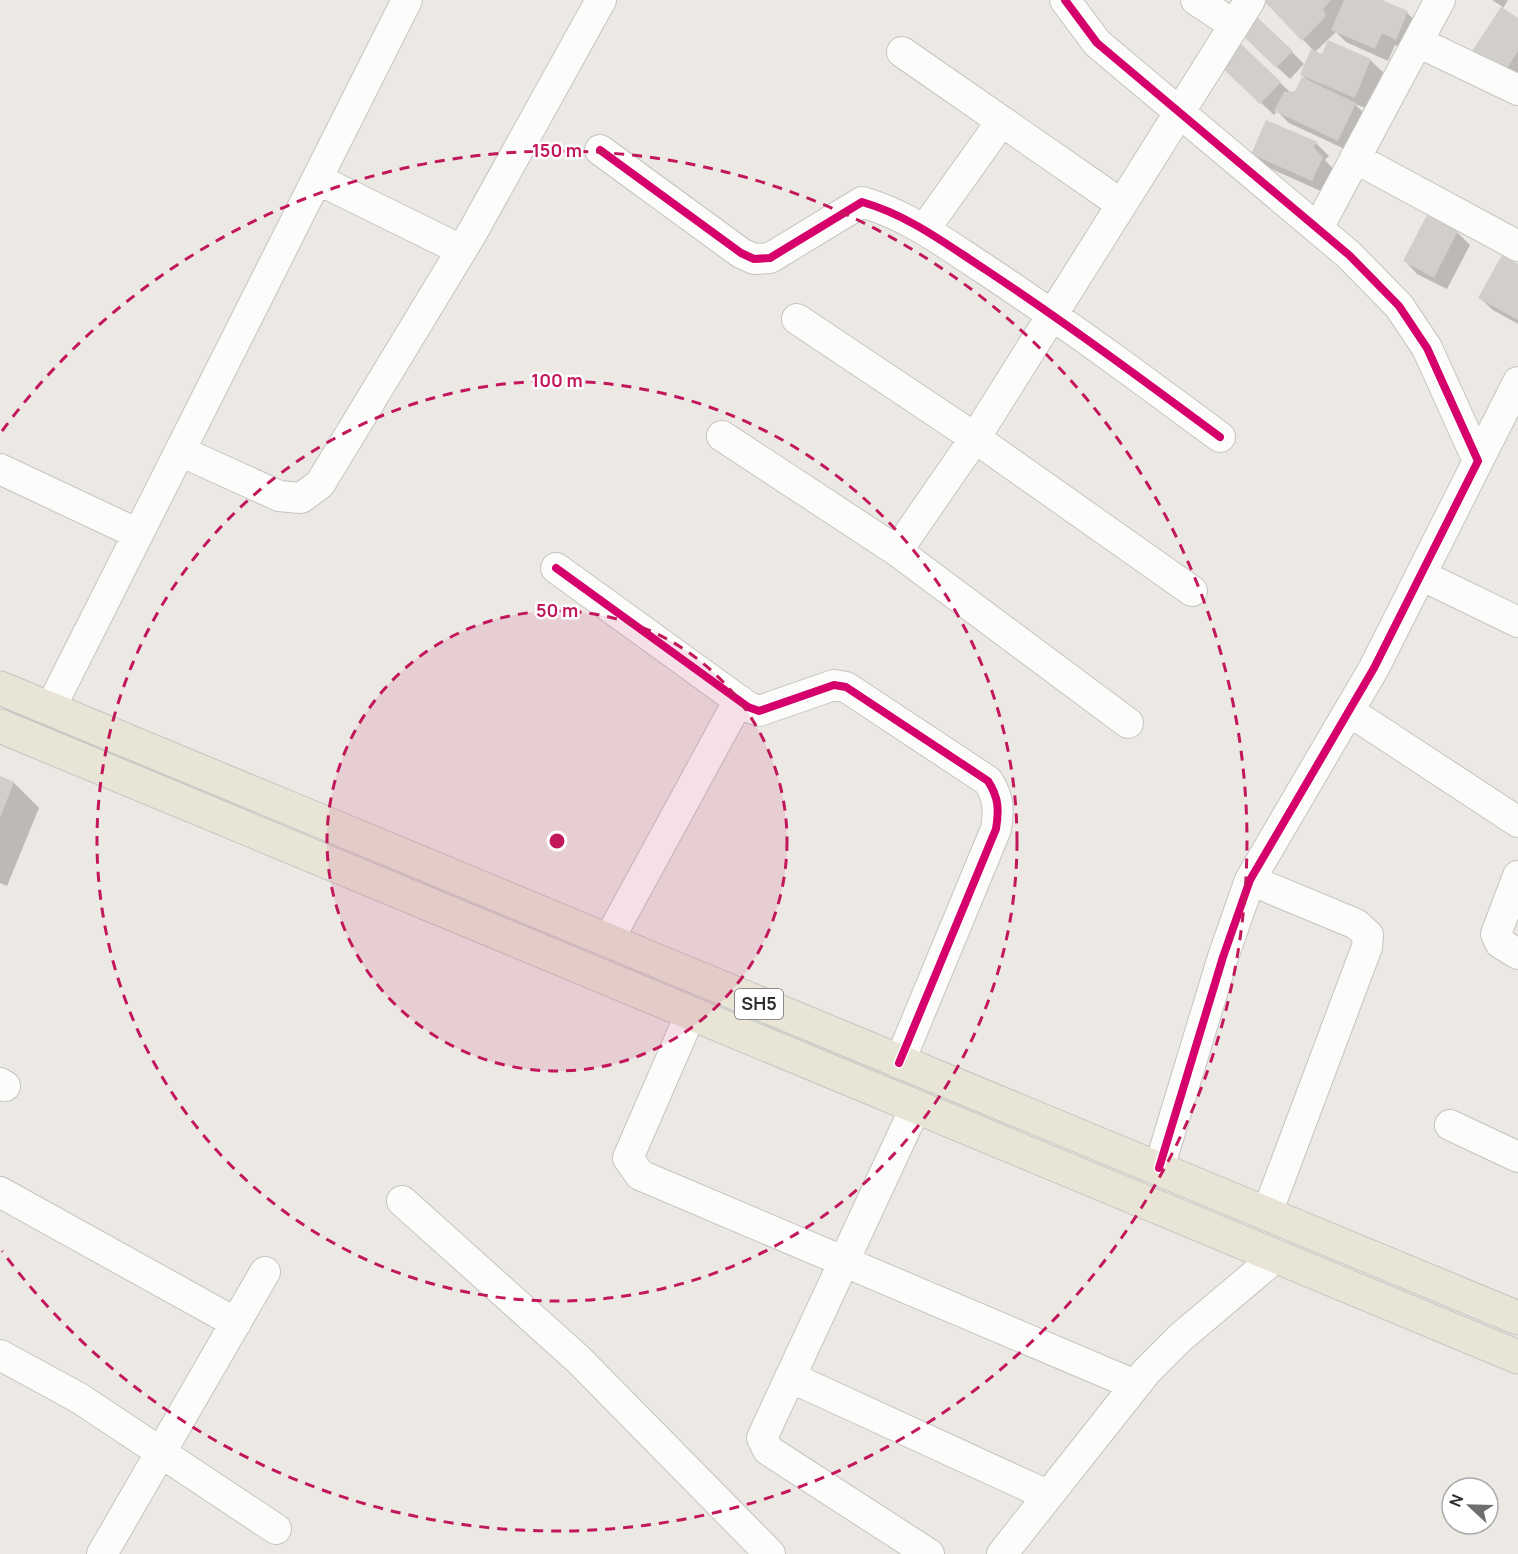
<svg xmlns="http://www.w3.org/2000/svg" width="1518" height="1554" font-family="Manrope,sans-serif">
	<rect width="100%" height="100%" fill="#ece8e4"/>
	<!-- shadow -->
	<path fill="#0003" d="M1265,0h114l28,13 13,12 -11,26 -14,-6 -7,16 -42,-19 -10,-10 -21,20 8,4 47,4 13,12 -15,37 -13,-5 13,13 -17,35 -62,-29 -12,-12 -3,4 -42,-40 6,-32 52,49h6l13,-10 -7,-7 11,-25z
		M1492,0h16l-6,10 16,10v63l-44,-32 29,-44z
		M1255,47l37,5 12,12 -14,15z
		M1267,122l50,22 12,12 -4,4 10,11 -10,22 -60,-27 -12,-12z
		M1457,232l13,13 -23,44 -30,-15 -12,-13z
		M1518,265v59l-25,-14 -13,-12z
		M0,778l14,5 25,25 -32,78 -7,-3z"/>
	<!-- building -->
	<path fill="#d1cecb" d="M1263,0h68l-8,9 3,7 -24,25z
		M1344,0h38l26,11 -12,29 -14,-7 -7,16 -44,-19z
		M1501,7l17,11v33l-14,22 -32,-22z
		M1257,17l36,34 -17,17 -35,-34z
		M1328,40l43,19 -16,39 -55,-23 11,-26 11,5z
		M1238,41l43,41 -21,22 -43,-41z
		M1302,77l54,26 -18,38 -64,-30 10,-19 11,-1z
		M1266,120l52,22 -5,5 10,10 -11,24 -61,-27z
		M1427,215l31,16 -24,47 -31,-17z
		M1502,255l16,9v56l-40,-22z
		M0,776l14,6 -14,36z"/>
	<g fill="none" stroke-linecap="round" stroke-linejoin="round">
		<!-- minor casing -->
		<g stroke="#c5c4c5" stroke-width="32">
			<path id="minor" d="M1065,0l32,43 252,212 50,51 28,42 51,113 -104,207 -124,212 -27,77 -64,211
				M1196,0l38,25
				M1418,42l100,48
				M902,52l219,152
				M600,150l141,103 13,6 16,-1 92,-56c46,13 84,42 124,68 80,53 157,110 234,167
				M1355,158l163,88
				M317,179l144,71
				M1318,228l122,-228
				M924,230l77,-108
				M797,319l178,119 217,153
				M722,436l175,115 231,172
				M180,451l99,45 22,2 19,-14 152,-251 129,-233
				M1478,461l40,-79
				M0,469l138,65
				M897,551l78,-113 275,-438
				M556,568l192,139 11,4 75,-26 12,2 142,94c11,17 11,29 8,48l-97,234
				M1421,575l97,47
				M50,709l357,-709
				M1349,711l169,111
				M1518,876l-22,58 4,9 18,11
				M1250,880l106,44 12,11 -1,12 -100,266
				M608,941l131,-241
				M691,1013l-63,145 12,17 495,210
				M0,1083l5,3
				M916,1106l-154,332 6,12 161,104
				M1450,1125l68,32
				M0,1192l236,131
				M402,1201l176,158 192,195
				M0,1355l79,43 197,131
				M790,1377l257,118
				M102,1554l163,-282
				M1002,1554l144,-182 35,-35 96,-81"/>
		</g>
		<!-- major casing -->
		<g stroke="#c6c5c4" stroke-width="35">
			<path id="major" d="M0,688l1518,630
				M0,726l1518,631"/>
		</g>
		<!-- minor -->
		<use href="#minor" stroke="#fcfcfb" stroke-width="30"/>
		<!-- major -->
		<use href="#major" stroke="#e8e4d6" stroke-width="33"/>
		<!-- cycleway casing -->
		<g stroke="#fff" stroke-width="11">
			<path id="cycleway" d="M1065,0l32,43 252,212 50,51 28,42 51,113 -104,207 -124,212 -27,77 -64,211
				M600,150l141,103 13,6 16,-1 92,-56c46,13 84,42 124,68 80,53 157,110 234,167
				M556,568l192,139 11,4 75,-26 12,2 142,94c11,17 11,29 8,48l-97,234"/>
		</g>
		<!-- cycleway -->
		<use href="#cycleway" stroke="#d6006c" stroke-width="8"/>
	</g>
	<!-- distance rings -->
	<circle cx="557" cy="841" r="230" fill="#c2185b" fill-opacity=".12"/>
	<g fill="none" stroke="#c2185b" stroke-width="3" stroke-dasharray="10 8">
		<circle cx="557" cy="841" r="230"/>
		<circle cx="557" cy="841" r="460"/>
		<path d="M2 431A690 690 0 1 1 2 1251"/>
	</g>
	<g text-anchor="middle" stroke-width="5" stroke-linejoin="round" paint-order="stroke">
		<!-- shield labels -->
		<rect fill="#fff" stroke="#6d6d6d" stroke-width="1.5" x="735" y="989" width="48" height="30" rx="4.5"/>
		<g font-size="18" font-weight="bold" fill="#2e2e2e">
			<text x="759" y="1010">SH5</text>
		</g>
	</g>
	<circle cx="557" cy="841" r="9" fill="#c2185b" stroke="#fff" stroke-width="3"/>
	<g font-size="18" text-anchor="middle" font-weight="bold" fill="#c2185b" stroke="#fff" stroke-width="5" stroke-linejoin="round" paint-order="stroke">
		<text x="557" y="157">150 m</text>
		<text x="557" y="387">100 m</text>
		<text x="557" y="617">50 m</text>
	</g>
	<!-- north arrow -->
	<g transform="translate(1470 1506) rotate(292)"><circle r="28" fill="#ffffff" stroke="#ababab" stroke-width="1.5"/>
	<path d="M0-4.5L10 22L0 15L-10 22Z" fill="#706f6e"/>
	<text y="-9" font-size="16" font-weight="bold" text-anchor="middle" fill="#2e2e2e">N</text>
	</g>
</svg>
